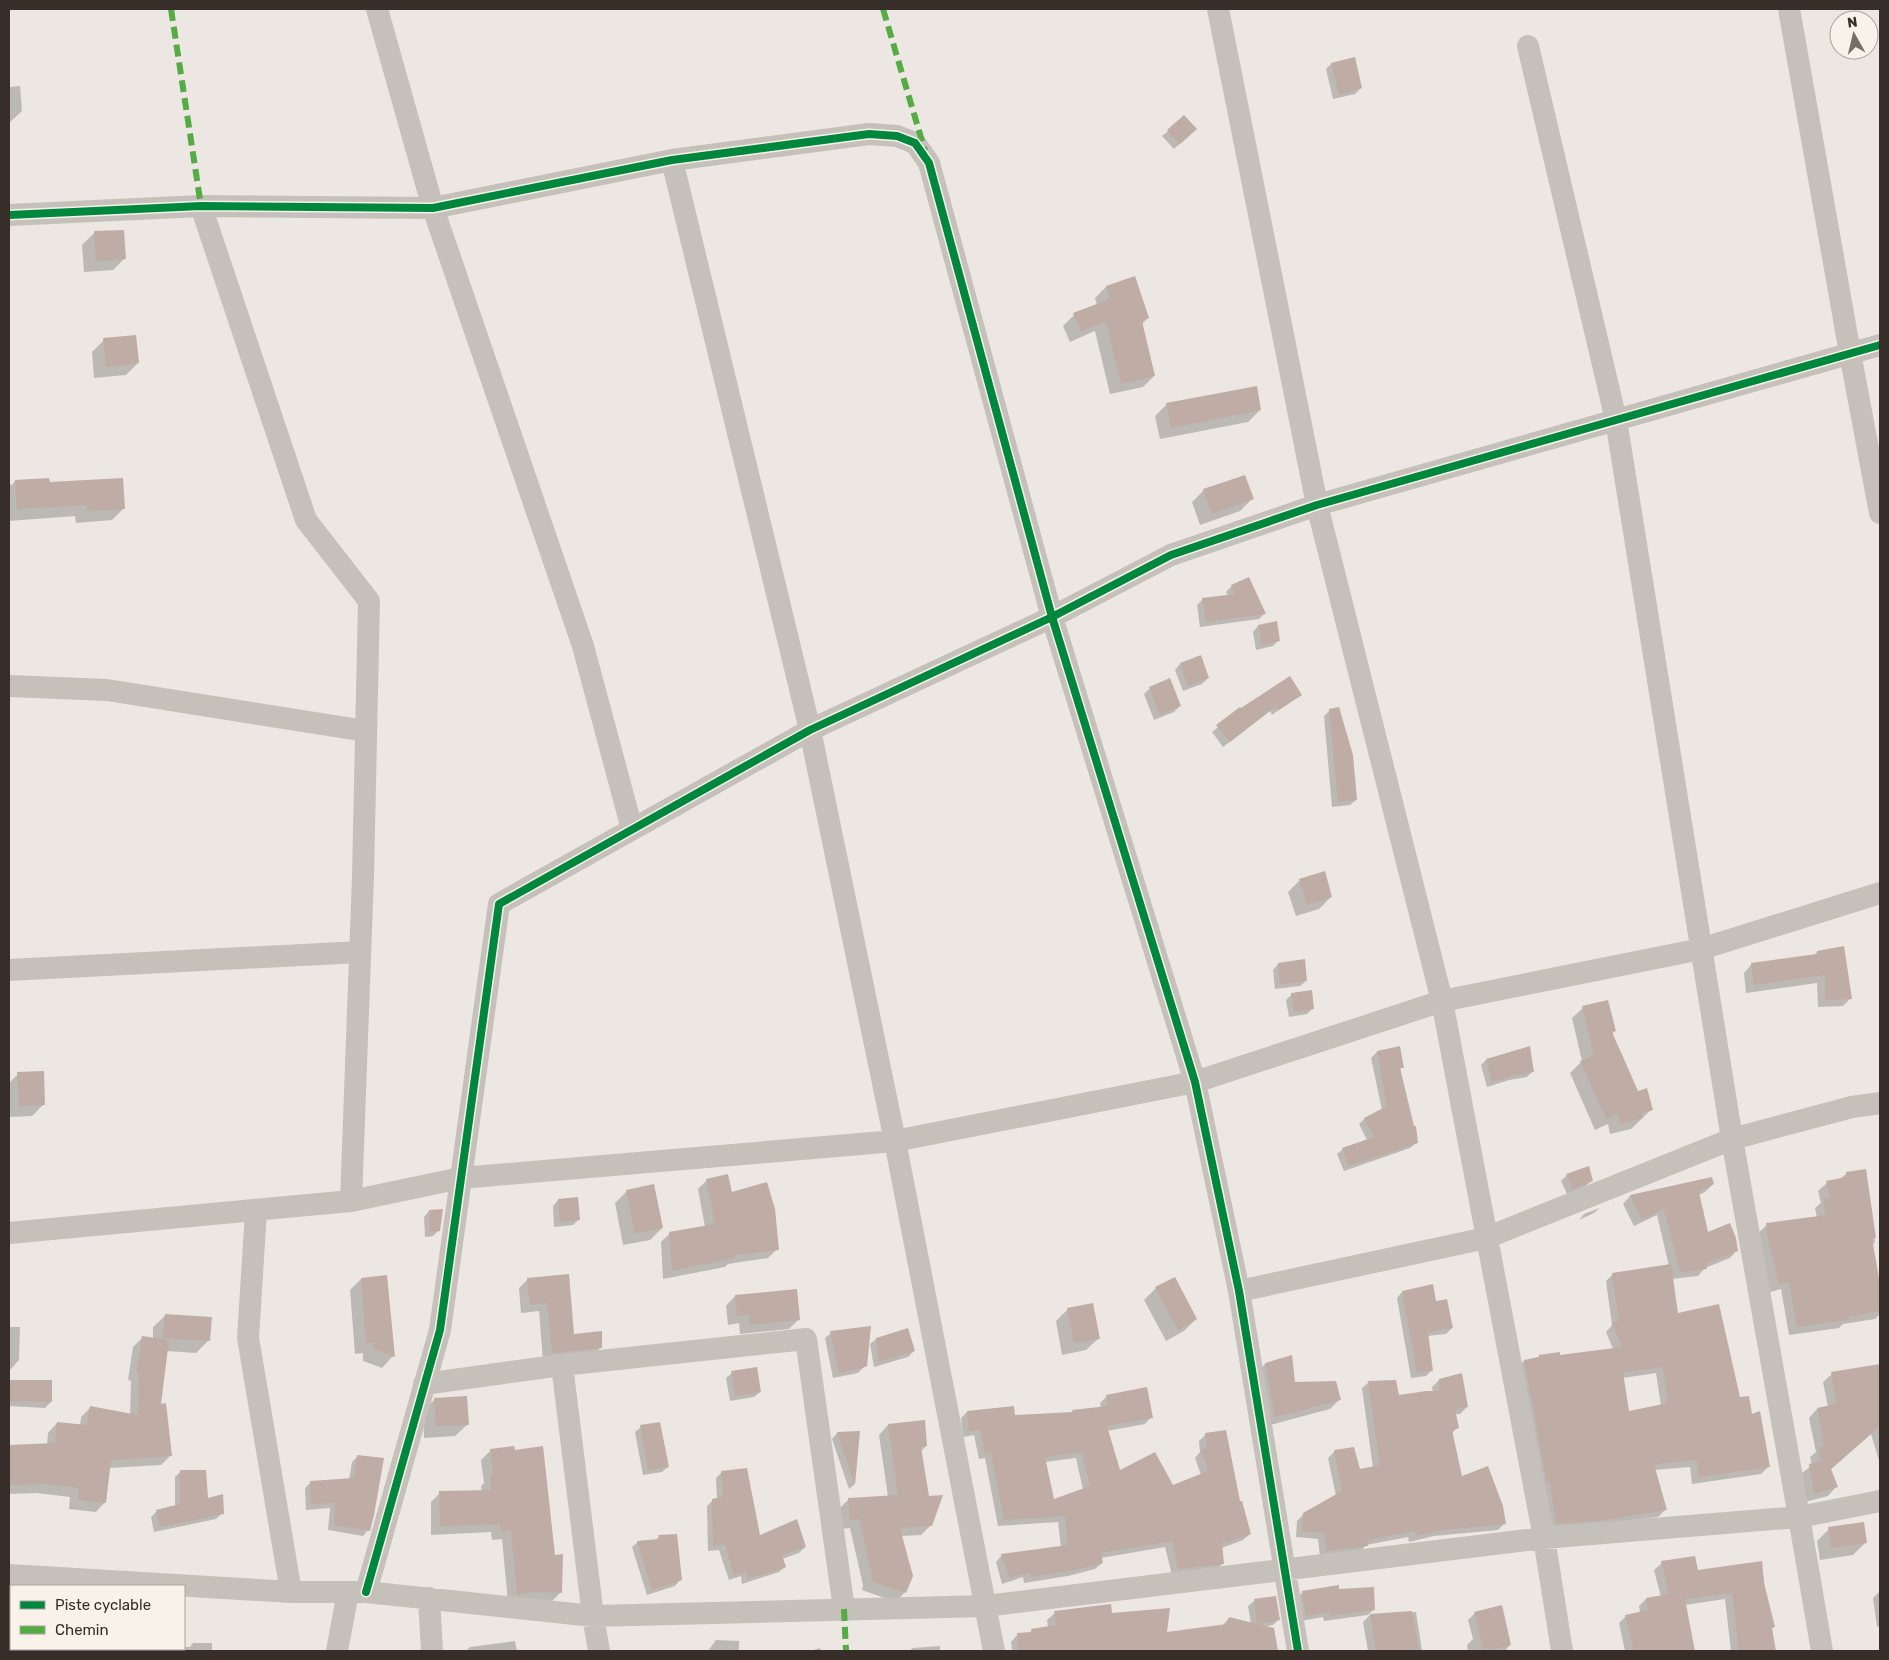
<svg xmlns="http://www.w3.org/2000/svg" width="1889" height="1660" font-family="Rubik,sans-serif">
	<rect width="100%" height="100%" fill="#ece7e2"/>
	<!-- shadow -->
	<path fill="#0003" fill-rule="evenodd" d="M1331,64l30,24 -6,6 -22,5 -7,-30z
		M20,86l2,25 -13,12v-36z
		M1168,131l22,4 -16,14 -12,-13z
		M94,233l31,25 -12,12 -29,2 -2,-27z
		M1134,277l14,41 -6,6 12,52 -11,11 -33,7 -15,-63 -25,11 -7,-16 11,-11 23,-10 -2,-7 11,-11z
		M104,340l34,23 -12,12 -32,3 -2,-26z
		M1167,404l93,6 -12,12 -88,17 -5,-23z
		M15,481l33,3 76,24 -12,12 -36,3 -1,-7 -66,5v-37l3,1z
		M1204,490l48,9 -12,12 -40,14 -8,-23z
		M1232,586l32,28 -5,5 -59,8 -3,-22 6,-6 25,-3 -2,-4z
		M1276,622l3,18 -6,6 -17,4 -3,-18 5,-6z
		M1180,664l28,14 -6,6 -19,7 -8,-21z
		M1150,688l30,18 -6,6 -20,8 -10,-26z
		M1300,695l-28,20 -2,-4 -47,36 -11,-15 28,-23z
		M1330,710l26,90 -6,5 -18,2 -8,-91z
		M1300,880l31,17 -12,12 -23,7 -8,-24z
		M1817,952l34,46 -8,8 -25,1 -1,-24 -71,10 -2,-20 8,-9 62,-8z
		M1278,964l28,17 -6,5 -25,3 -2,-19z
		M1292,994l21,14 -6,6 -18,3 -3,-17z
		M1583,1008l32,23 -3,3 25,58 14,18 -20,19 -21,5 -2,-10 -13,6 -25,-57 12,-12 -10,-43z
		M1399,1048l3,19 -3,4 17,72 -6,5 -66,23 -7,-17 6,-5 24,-9 -8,-16 5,-5 18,-9 -11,-52 6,-6z
		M1486,1060l46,12 -5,5 -18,3 -22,7 -6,-22z
		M18,1074l26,30 -12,12 -23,1v-34z
		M1865,1170l10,72 -3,3 8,46v23l-5,5 -32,5 -4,4 -50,7 -8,-46 -11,3 -12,-59 9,-8 50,-7 -2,-10 6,-5 -3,-12 9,-8 13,-4 6,-5z
		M1567,1175l25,5 -6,6 -19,8 -6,-13z
		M1711,1178l2,6 -8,8 -6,3 8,39 30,16 -7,8 -25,10 -7,8 -26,3 5,35 73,101 18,52 -7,7 -69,10 -2,-17 -35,3 10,40 -7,7 -109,13 -32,-162 7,-7 15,-4 20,-1 54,-7 -7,-17 6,-7 -6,-44 7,-7 56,-8 -12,-51 -23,11 -11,-22 7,-8zM1656,1373l5,33 -33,6 -5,-34z
		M707,1180l24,14 46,55 -9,9 -40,6 -3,3 -62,12 -2,-37 9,-9 35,-6 -7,-38z
		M627,1191l35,37 -12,12 -27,5 -8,-42z
		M558,1200l21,19 -6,6 -19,2 -1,-21z
		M1600,1208l-6,5 -15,7 5,-6z
		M429,1211l10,19 -6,6 -8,1 -1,-20z
		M361,1279l32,77 -11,12 -19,-7v-8l-8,1 -5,-64z
		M528,1279l45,56 28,12 -9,9 -49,5 -4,-50 -18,2 -2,-25z
		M1156,1288l40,31 -12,12 -18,10 -22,-41z
		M1402,1292l33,10 17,26 -6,6 -19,2 5,34 -6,6 -15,2 -14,-80z
		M735,1296l63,24 -9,9 -49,5 -1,-11 -11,2 -2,-19z
		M1068,1309l31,29 -13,12 -24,5 -6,-34z
		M166,1315l42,26 -12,12 -29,-2 -7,54 11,50 -10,10 -52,3 -4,34 -9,10 -27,-3 1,-12 -33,-4 -28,1v-48l38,-1 1,-12 9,-10 23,3 1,-9 9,-9 40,6 1,-33 -3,-1 5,-33 10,-10 10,2v-12z
		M9,1327h11l-1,33 -10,11z
		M831,1333l35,32 -8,8 -25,5 -8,-40z
		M876,1339l38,12 -6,6 -34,10 -4,-23z
		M1291,1357l3,27 45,16 -9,9 -64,17 -10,-53 9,-9z
		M1880,1365v99l-9,-30 -41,36 6,17 -8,9 -23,6 -4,-28 11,-9 -2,-8 6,-5 -7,-34 8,-9 11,-2 -5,-25 9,-8z
		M732,1373l28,19 -6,5 -24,4 -4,-23z
		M1439,1380l28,27 -7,7h-6l3,14 -5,5 9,45 43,46 -6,6 -64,6 -25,6 -1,-5 -42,8 -6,7 -40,5 -2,-18 -22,-2 1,-16 7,-7 32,-18 -8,-38 7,-7 24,20 14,-3 -11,-80 7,-6 29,15 35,-5 -1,-5z
		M9,1381l42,1v20l-6,6 -36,-2z
		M1107,1396l44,21 -6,7 -38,7 13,40 52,15 29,-11 -6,-17 5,-6 -1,-11 7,-7 34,69 10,31 -7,6 -21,8 1,15 -7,7 -44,5 -7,-28 -64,11 1,5 -7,6 -27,7 -44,7 -1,-6 -21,7 -6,-22 6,-7 59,-8 -3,-25 -60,4 -13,-68 -6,1 -5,-24 -11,2 -2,-19 6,-6 47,5 57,-4 2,-2 28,-3 -1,-5zM1076,1458l7,32 -30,11 -8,-39z
		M435,1399l33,25 -13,12 -31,2 -1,-27z
		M888,1425l38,21 -6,6 11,73 -10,10 -20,1 4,56 -9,10 -34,-12 1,-5 -13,-57 -9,1 -1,-21 9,-9 39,-2 -9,-62z
		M641,1427l27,40 -6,5 -19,3 -8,-43z
		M859,1432l-5,53 -5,4 -17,-50 5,-6z
		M491,1450l63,106 7,36 -10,10h-43l-6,-63 -10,1 -1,-8 -60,3v-33l9,-9 42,-1 -1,-6 3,-3 -3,-23z
		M358,1456l10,74 -5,6 -35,-6 2,-22 -24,2 -1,-22 5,-5 39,-3 3,-18z
		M181,1471l25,28 16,14 -6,6 -62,13 -3,-15 6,-6 18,-4v-30z
		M722,1472l37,65 46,10 -6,6 -17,6 3,8 -6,5 -37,12 -1,-8 -12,4 -10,-30 -11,1 -1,-45 6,-6h4l-1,-22z
		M1829,1529l36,14 -12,12 -33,5 -3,-19z
		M659,1537l21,43 -5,6 -28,9 -15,-48 6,-5 17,-2z
		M1662,1563l35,9 64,-9 14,88h-44l-6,-52 -40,6 9,46h-69l-6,-28 7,-7 14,-3 -1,-7 7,-7 15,-2 -7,-27z
		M1338,1587v3l36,19 -6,6 -44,6 -1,-4 -23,4 -4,-23 6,-5z
		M1880,1591v35l-3,1 -4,-29z
		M1275,1597l3,23 -5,5 -16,3 4,23h-249l-1,-9 7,-8 11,-1 3,-3 16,-3 -1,-7 8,-7 56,1 55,20 56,-8 7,-8 22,6 -3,-18 6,-5z
		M1416,1612l6,39h-54l-5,-29 7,-7z
		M1475,1613l35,32 -5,6h-37l-1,-6 6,-6 -5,-19z
		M716,1640l23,1v10h-31z
		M515,1641l2,10h-51l4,-4z
		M193,1643h19v8h-99l2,-2h69v-2h6z
		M940,1646v5h-31l4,-3z
		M820,1648l1,3h-11z
		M44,1649h30l1,2h-31z"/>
	<!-- building -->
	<path fill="#bfaca4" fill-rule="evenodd" d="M1355,57l7,31 -23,7 -8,-32z
		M1184,115l13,14 -17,15 -13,-14z
		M124,230l2,29 -30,2 -2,-30z
		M1135,276l14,42 -7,3 13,55 -34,8 -15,-63 -25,11 -8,-19 37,-14 -4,-13z
		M136,335l3,28 -33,4 -3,-29z
		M1257,386l4,24 -90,18 -5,-25z
		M1245,475l9,24 -42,15 -9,-25z
		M49,478l1,4 73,-4 2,31 -38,2v-6l-70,4 -2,-29z
		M1249,577l17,37 -60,8 -4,-24 33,-4 -4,-9z
		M1277,621l3,20 -18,4 -4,-20z
		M1201,655l8,23 -21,8 -8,-23z
		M1290,676l12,19 -23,15 -3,-4 -46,36 -14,-17 24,-18 1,1z
		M1170,678l11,28 -21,9 -11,-28z
		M1339,707l14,48 4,45 -19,2 -9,-93z
		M1325,871l7,26 -25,8 -8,-26z
		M1844,946l8,53 -27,1v-25l-71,10 -3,-22 66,-9v-3z
		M1305,959l2,22 -27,3 -2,-21z
		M1312,990l2,19 -20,3 -3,-19z
		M1608,1000l8,31 -4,1 26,59 9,-3 6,22 -11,3 1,5 -23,6 -1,-10 -13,5 -26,-58 14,-6 -12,-49z
		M1400,1046l4,22h-4l14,58h2l2,17 -69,23 -7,-18 32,-11 -10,-19 23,-12 -10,-55z
		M1530,1046l4,26 -18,3 -24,7 -6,-23z
		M44,1071l1,34 -26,1 -2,-34z
		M1589,1166l4,15 -20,8 -7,-15z
		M1866,1169l10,69h-4l8,46v27l-32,6 1,3 -52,7 -8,-45 -10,2 -12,-49 -1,-12 60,-8 -3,-16 7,-1 -4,-17 20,-4v-5z
		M728,1174l4,18 35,-10 8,27 4,41 -44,5v3l-63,13 -3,-39 46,-8 -9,-45z
		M1712,1177l2,7 -15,8 9,40 22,-9 6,15 2,13 -32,13 1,5 -27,3 -16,-63 -22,11 -12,-25z
		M654,1184l9,44 -28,6 -9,-44z
		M578,1197l2,23 -20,2 -2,-23z
		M443,1209l-3,22 -10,1 -1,-22z
		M1671,1264l7,49 41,-9 21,93 9,-1 3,18 8,-3 10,56 -71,10 -2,-17 -43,4 13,46 -61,10 -50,4 -6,-42 -3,1 -23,-123 15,-3v-2l21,-3v3l62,-8 -10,-24 7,-2 -7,-48zM1663,1367l5,36 -39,8 -6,-39z
		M569,1274l5,60 28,-3v17l-50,5 -5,-50 -17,2 -3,-27z
		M387,1275l2,21 6,61 -21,-8v-7l-8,1 -5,-65z
		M1175,1277l22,42 -19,11 -23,-43z
		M1433,1284l3,17 11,-2 6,29 -25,4 5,39 -16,2 -15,-82z
		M797,1289l3,31 -51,5v-11l-12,2 -2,-21z
		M1093,1303l7,36 -26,4 -7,-35z
		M165,1314l47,3 -2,24 -47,-3z
		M871,1326l-4,40 -2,1 -26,6 -9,-42z
		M908,1328l7,23 -36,11 -3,-24z
		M142,1336l27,4 -8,64 5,-1 6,53 -61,4 -5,43 -28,-3 1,-12 -32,-4 -38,1v-40l46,-2 2,-21 30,3 3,-19 48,9 1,-43 -2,-1z
		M1292,1355l3,27 41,-1 5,19 -66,17 -10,-54z
		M1880,1364v62l-49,43 7,18 -24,7 -5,-30 13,-3 -4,-13 6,-2 -7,-38 20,-4 -6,-32z
		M757,1367l4,25 -26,4 -4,-25z
		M1462,1373l6,34 -13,2 4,19 -7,2 10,46 26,-10 15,40 3,18 -64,6 -26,6 -1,-5 -48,9 1,6 -41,5 -3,-18 -22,-2 1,-18 39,-22 -8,-41 20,-3 6,22 20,-4 -12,-84 28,-1 3,15 27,-4h13v-12z
		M9,1380h43v22l-43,-1z
		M1147,1387l6,31 -46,8 13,44 35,-18 18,33 35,-14 -7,-21 6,-2 -2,-15 21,-3 14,71h2l9,33 -21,7v1l-8,1 2,21 -46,5 -6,-28 -71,12 2,10 -28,7 -44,7 -1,-5 -21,6 -8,-24 67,-9 -3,-29 -61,4 -13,-68 -6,1 -5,-23 -11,1 -2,-20 47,-5 1,9 58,-3 -1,-2 36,-4 -2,-11zM1082,1452l8,34 -36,13 -9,-42z
		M467,1396l2,29 -33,1 -2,-28z
		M925,1420l2,26 -6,1 8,49 14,-1 -11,31 -32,2 13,48 -7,17 -35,-12 1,-7 -13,-55 -9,1 -2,-22 50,-3 -10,-71z
		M660,1422l9,45 -21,3 -8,-45z
		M860,1431l-5,54 -18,-53z
		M514,1446l1,4 28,-4 12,109 8,-1 -1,39 -30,-1 -15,2 -6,-64 -10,2 -1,-8 -60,2 -1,-35 52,-1 -1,-15h3l-3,-26z
		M357,1455l27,3 -10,57 -4,16 -36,-6 1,-22 -24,1 -1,-23 44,-3z
		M747,1468l13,67 37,-16 9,28 -24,8 4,12 -38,12 -1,-8 -13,4 -9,-30 -12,1 -1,-47 11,-2 -2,-26z
		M180,1470h26l2,28 15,-4 1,20 -64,13 -4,-17 24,-6z
		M1864,1522l3,21 -36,5 -3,-21z
		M677,1534l5,46 -30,10 -15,-49 22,-2 -1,-4z
		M1695,1556l3,14 64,-9 2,22 11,44 -3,1 4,23h-37l-7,-58 -47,6 10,52h-61l-9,-36 23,-5 -2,-12 23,-4 -8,-33z
		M1339,1585v4l35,-2 1,23 -46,6v-4l-23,4 -4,-25z
		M1276,1596l4,24 -23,4 -3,-25z
		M1111,1604l1,9 58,-5 -3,24 60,-8 2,-7 45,11 4,23h-259l-2,-18 15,-1 -1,-3 25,-4 -2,-14z
		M1502,1605l9,40 -20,5 -1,-3 -7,2 -9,-37z
		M1412,1611l7,40h-43l-6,-37z"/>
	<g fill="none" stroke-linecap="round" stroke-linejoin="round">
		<!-- minor -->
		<path stroke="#c6c0bb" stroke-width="22" d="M377,9l56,199 150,438 49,183
			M1218,9l99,496 125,496 102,537 18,113
			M1789,9l61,344 30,160
			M1528,46l88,374 116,719 67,378 23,134
			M672,160l138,570 85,411 99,510
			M201,206l105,314 63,81 -6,275 -12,325
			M9,215l192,-9 232,2 239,-48 197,-26 28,2 18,7 14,20 123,454 143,465 44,209 59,360
			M9,686l98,4 259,41
			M9,970l351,-18
			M256,1211l-8,127 43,254
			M9,1233l342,-32 110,-23 434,-37 300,-59 247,-81 259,-52 179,-56
			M1239,1291l247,-53 246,-99 120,-32 28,-4
			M562,1365l31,251 6,35
			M424,1384l138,-19 244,-26 38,270
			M9,1575l282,17h75l227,24 392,-10 559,-68 255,-21 81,-16
			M366,1592l74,-262 59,-426 311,-174 242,-113 119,-62 146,-50 563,-160
			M429,1598l3,53
			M337,1651l11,-59"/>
		<!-- quiet -->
		<path stroke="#55ab44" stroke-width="6" stroke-dasharray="12 6" stroke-linecap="butt" d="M171,9l30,197
			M883,9l42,142
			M844,1609l2,42"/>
		<!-- cycleway casing -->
		<g stroke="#f9f2ea" stroke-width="11">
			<path id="cycleway" d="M9,215l192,-9 232,2 239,-48 197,-26 28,2 18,7 14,20 123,454 143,465 44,209 59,360
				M366,1592l74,-262 59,-426 311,-174 242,-113 119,-62 146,-50 563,-160"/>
		</g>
		<!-- cycleway -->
		<use href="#cycleway" stroke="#00873e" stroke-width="8"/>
	</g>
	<!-- border -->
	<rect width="1889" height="1660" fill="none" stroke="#372d29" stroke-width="20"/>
	<!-- legend -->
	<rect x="10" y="1585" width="175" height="65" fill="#f9f2ea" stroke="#aba39d"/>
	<rect x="20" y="1601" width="25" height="8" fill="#00873e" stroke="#aba39d"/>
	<text x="55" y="1610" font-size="15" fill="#372d29">Piste cyclable</text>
	<rect x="20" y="1626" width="25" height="8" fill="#55ab44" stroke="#aba39d"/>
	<text x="55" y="1635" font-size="15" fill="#372d29">Chemin</text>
	<!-- north arrow -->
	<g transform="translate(1854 35) rotate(352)"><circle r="24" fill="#f9f2ea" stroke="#aba39d"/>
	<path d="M0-4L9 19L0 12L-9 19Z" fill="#766e6a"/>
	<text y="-8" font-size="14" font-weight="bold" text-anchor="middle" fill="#372d29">N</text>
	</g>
</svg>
